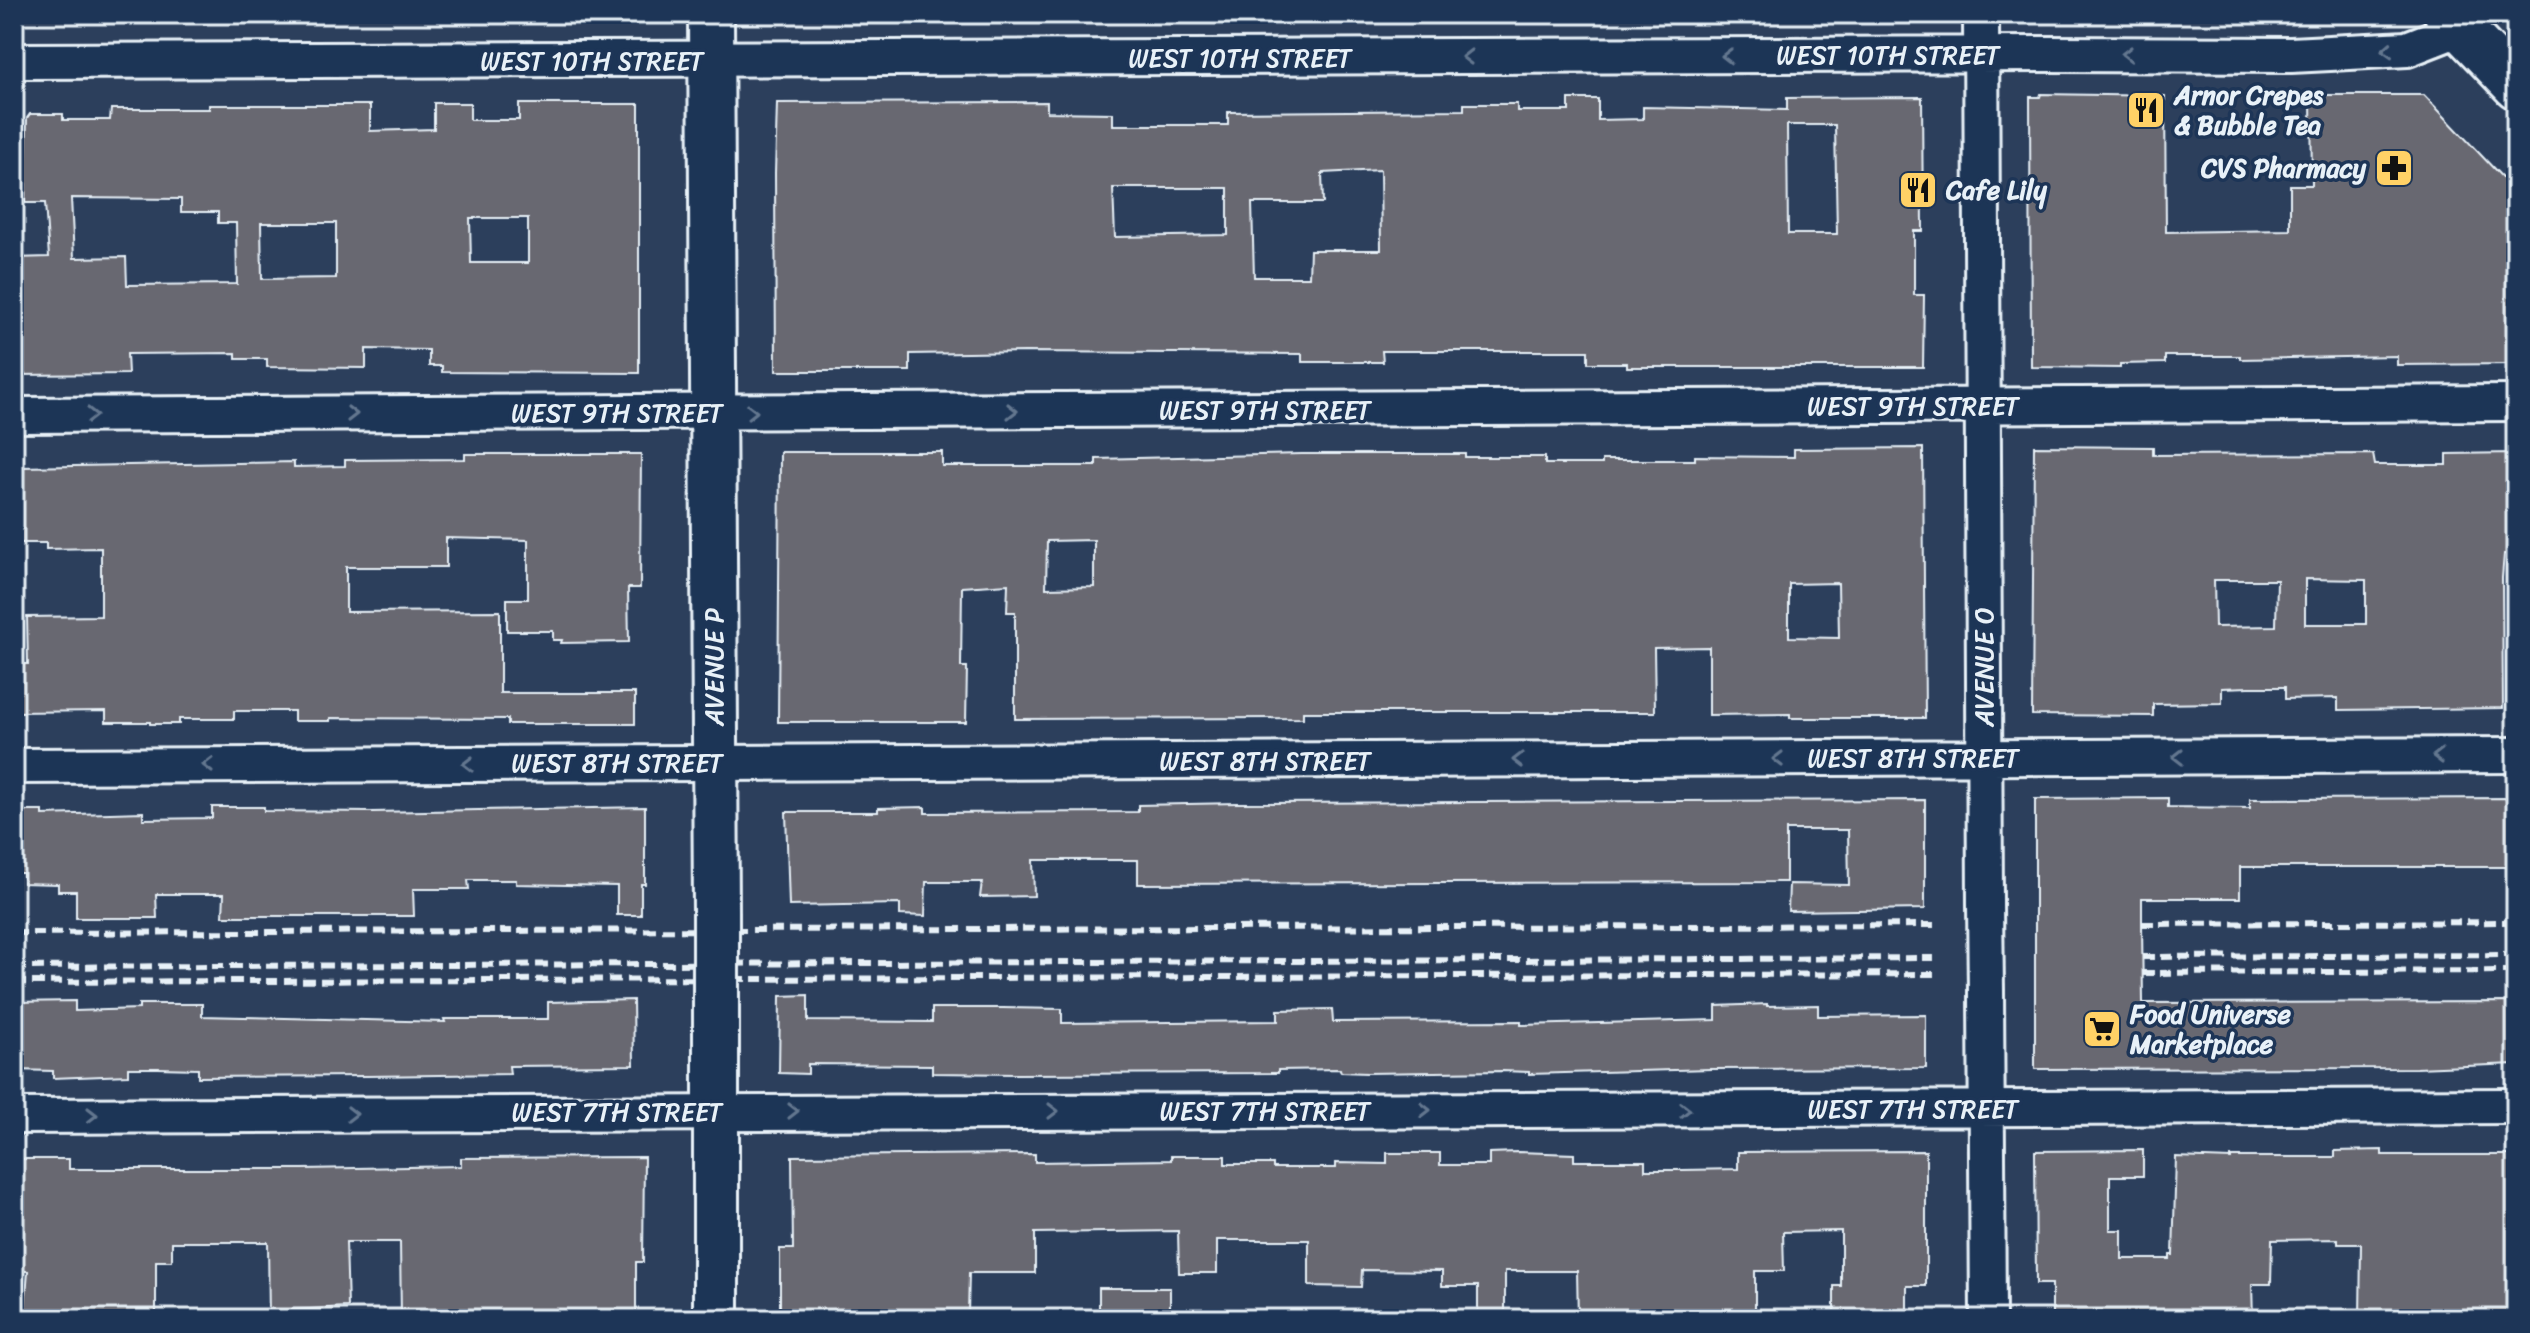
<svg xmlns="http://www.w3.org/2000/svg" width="2530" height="1333" font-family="Sriracha,sans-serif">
	<rect width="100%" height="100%" fill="#2c3f5c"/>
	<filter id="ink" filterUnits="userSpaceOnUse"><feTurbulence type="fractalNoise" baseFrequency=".0125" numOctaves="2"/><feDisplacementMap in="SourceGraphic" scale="16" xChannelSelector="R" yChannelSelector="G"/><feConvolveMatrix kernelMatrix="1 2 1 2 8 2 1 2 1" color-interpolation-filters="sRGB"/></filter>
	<g filter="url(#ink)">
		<!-- building -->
		<path fill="#686771" stroke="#e8f1f8" stroke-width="2" fill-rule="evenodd" d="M2041,94l124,2 1,136 124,-2v-45h22l-1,-90h113l92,97v172l-119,1v-9l-157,3v-3h-75v7l-45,1v4l-89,-1 -1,-270h10z
			M1922,97l1,134h-9v64h10l-1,72h-296v-4h-39v-12h-206l1,11h-81v-8l-276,-2 -116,2v17h-134l-1,-198 2,-70 270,-1v10l66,1v12h115v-13l236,-2v-6h53v7h52v-12h29v21l45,-1v-12l144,3v-12zM1787,125h48l2,109h-49zM1380,170l1,80h-71l-1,27h-55l-2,-74h71l-1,-30zM1113,188h115v47l-113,2z
			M434,103h36v17h49v-16h120v269l-197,-1v-6h-13v-16l-63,-1v19l-99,-1v-8h-31v-6l-109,1 1,20 -114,1v-117l35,-1 -4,-54h-20l2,-85 3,-4h33v6h47l1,-11h98v-4h161v26l64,-2zM71,198l110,1v13h37v11h18l1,61 -110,1 -1,-28 -52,1zM470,218h58v45h-57zM261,223h75v55l-74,1z
			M2034,446l119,1v8l220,-1 2,11h72v-11l69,-1v101h-12l-2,24 1,130 -165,2v-12l-53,1v-12h-36l-27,1v15l-69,1v12l-121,-1zM2305,579l61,1v44h-61zM2214,580h63l-1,46 -61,1z
			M1923,448l2,270h-135v-4l-81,1v-68l-55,1 1,64h-352v6l-288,1v-107h-8l1,-28 -46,3 -1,80h6l-1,55h-188l2,-270h162v14h154v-7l206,-5h163v3h80v7h57v-4h93v-4l99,1v-8zM1094,540v47l-48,1 1,-47zM1838,583l1,55 -50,-1v-53z
			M465,454h176l-1,134h-12l1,54 -68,1 1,-3h-9v-9h-46v-32h21v-59l-82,-2v29h-100v45l154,-1v82h135v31h-127v-5l-178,-1v3h-36v-10h-60v8h-55v5h-29v-2h-44v-11l-92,1v-48h14l-1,-47 74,-1v-68l-55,1v-6h-25v-76l273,-5v5l51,-1v-6l120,-1z
			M2168,798v9l82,1v-9l266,-1v69h-276v31h-98v26l1,79 373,-1v62l-100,4 -381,1v-270z
			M1925,800v109l-137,2 1,-27 60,1 -1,-55h-62v52l-648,2v-24h-105l1,36 -54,1 2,-15h-56l-1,34 -25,-1v-11l-111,2 -3,-94h92v-4l47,-1v6l213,-1v-7l100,-2z
			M212,807h52v4l108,1 273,-5v77h-4v31h-24v-29l-101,-2v-4h-48l1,9h-56l1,27h-191l1,-22h-68l1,24h-81v-27h-18v-7l-35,-1v-10h-9v-62h29v4l100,-3v7l69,-1z
			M808,995v26l124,1v-14h71l59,1v14l216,-2v-11l54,-1 1,13 188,-1v4l195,-5v-14l51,-2v2l51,-1v11l108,-1v53l-215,1 -182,5v-2l-27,-1 -135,2 -26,-1 -1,-3 -62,1v3l-262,1 -84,-1v-8l-124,-1v10l-29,-1 1,-77z
			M633,1000l1,65 -125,1 1,8 -143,2 -169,1v-8l-40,-1h-30v7l-75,3v-7l-39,-1v-68l61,-1v10l64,-2v-5h63v12l243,6 -1,-3h104v-17z
			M2143,1150v26h-33v54h12v29h48v-4h3l3,-98 55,2v-2h104v-6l47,-1v5h134v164h-156l1,-75h-23v-5l-66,1 -1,44h-19l1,35h-201v-35h-16l-1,-133z
			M1926,1151v135h-19v33h-73v-33h7v-55l-58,1 1,39h-29v39l-100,3 -1,6h-76l-1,-48h-72v45l-27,1v-31h-36v-15l-80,-1 -1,17 -52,-1v-46h-92v33h-38l-1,-42 -143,2v40h-66l-1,41 -89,-2 -1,7h-98v-70h13l-1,-93 243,-2v8l136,-2v-4h54v8h48v4h63v-5l51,1v-11h53v12h49v-12l29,-1 56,2v7h71v9h38l55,-1v-17z
			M644,1157l-1,105h-7v57h-85v-2l-54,-1 -96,3 -1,-77h-54l2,65 -56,3v9h-23l-1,-77h-96v19h-16v58h-38v-3l-94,3 4,-48h-14v-112h55v10h234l158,-3v-8z
			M1099,1288h71v28l-71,-2z"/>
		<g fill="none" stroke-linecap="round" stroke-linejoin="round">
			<!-- street casing -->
			<g stroke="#e8f1f8" stroke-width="40">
				<path id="street" d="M1981,14l4,890
					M14,61l2035,-7 242,1 116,-6 54,-21
					M14,415l2502,-12
					M14,766l2502,-11
					M1986,992l2,327
					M14,1116l2502,-10"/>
			</g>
			<!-- primary casing -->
			<g stroke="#e8f1f8" stroke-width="50">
				<path id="primary" d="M711,14l5,899
					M2447,14l69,72
					M716,993v326"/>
			</g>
			<!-- street -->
			<use href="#street" stroke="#1d3557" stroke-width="34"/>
			<!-- primary -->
			<use href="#primary" stroke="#1d3557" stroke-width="44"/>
			<!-- rail -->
			<path stroke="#e8f1f8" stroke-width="6" stroke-dasharray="12 6" stroke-linecap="butt" d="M2142,924l374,-2
				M14,933l1925,-8
				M2143,957l373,-2
				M14,967l1925,-9
				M2142,973l374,-2
				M14,982l1925,-8"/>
			<!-- street-bridge casing -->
			<g stroke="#e8f1f8" stroke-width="40" stroke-linecap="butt">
				<path id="street-bridge" d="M1985,904l1,88"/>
			</g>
			<!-- primary-bridge casing -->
			<g stroke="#e8f1f8" stroke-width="50" stroke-linecap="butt">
				<path id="primary-bridge" d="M716,913v80"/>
			</g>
			<!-- street-bridge -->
			<use href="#street-bridge" stroke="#1d3557" stroke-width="34"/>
			<!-- primary-bridge -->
			<use href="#primary-bridge" stroke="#1d3557" stroke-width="44"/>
		</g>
		<!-- one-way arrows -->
		<defs><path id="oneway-chevron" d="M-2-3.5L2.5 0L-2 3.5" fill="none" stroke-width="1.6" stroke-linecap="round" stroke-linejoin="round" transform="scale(2)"/></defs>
		<g stroke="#64778f">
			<use href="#oneway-chevron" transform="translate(2387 50) rotate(177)"/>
			<use href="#oneway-chevron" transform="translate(2127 54) rotate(-180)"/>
			<use href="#oneway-chevron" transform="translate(1727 56) rotate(180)"/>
			<use href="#oneway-chevron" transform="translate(1467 57) rotate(180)"/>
			<use href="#oneway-chevron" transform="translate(1012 411)"/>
			<use href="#oneway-chevron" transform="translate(752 412) rotate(-1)"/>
			<use href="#oneway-chevron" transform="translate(352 414)"/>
			<use href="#oneway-chevron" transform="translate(92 415)"/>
			<use href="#oneway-chevron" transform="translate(2438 756) rotate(180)"/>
			<use href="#oneway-chevron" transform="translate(2178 757) rotate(180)"/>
			<use href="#oneway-chevron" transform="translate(1778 759) rotate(180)"/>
			<use href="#oneway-chevron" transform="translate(1518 760) rotate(180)"/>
			<use href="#oneway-chevron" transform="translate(468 764) rotate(180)"/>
			<use href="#oneway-chevron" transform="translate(208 765) rotate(180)"/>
			<use href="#oneway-chevron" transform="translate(1425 1110)"/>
			<use href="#oneway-chevron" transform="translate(1685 1110)"/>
			<use href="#oneway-chevron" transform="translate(793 1111)"/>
			<use href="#oneway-chevron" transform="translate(1053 1111)"/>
			<use href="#oneway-chevron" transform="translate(352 1114)"/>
			<use href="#oneway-chevron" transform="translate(92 1115)"/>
		</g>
	</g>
	<!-- icons -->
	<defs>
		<g id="restaurant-square" transform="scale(2)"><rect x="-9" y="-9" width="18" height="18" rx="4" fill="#ffd166" stroke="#1d3557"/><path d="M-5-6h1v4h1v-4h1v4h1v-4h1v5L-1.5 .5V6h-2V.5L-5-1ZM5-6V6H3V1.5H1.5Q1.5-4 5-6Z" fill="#111"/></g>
		<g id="pharmacy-square" transform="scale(2)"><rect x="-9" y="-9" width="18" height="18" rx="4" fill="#ffd166" stroke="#1d3557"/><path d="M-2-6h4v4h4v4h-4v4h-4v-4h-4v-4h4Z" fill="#111"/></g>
		<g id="supermarket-square" transform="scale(2)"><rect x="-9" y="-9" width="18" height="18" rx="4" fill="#ffd166" stroke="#1d3557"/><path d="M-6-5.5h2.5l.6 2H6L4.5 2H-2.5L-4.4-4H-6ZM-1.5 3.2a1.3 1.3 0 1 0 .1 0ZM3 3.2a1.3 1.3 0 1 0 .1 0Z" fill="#111"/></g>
	</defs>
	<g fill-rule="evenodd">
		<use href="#restaurant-square" x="2146" y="110"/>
		<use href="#pharmacy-square" x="2394" y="168"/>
		<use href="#restaurant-square" x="1918" y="190"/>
		<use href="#supermarket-square" x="2102" y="1029"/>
	</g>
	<g text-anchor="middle" stroke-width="7" stroke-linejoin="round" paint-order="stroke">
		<!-- street labels -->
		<g font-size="26" fill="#e8f1f8" stroke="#1d3557">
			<text x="1888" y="64">WEST 10TH STREET</text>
			<text x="1240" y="67">WEST 10TH STREET</text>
			<text x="592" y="70">WEST 10TH STREET</text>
			<text x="1913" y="415">WEST 9TH STREET</text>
			<text x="1265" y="419">WEST 9TH STREET</text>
			<text x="617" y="422">WEST 9TH STREET</text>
			<text transform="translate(714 667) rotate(-90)" y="9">AVENUE P</text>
			<text transform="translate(1984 667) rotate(-90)" y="9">AVENUE O</text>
			<text x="1913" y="767">WEST 8TH STREET</text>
			<text x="1265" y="770">WEST 8TH STREET</text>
			<text x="617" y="772">WEST 8TH STREET</text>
			<text x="1913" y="1118">WEST 7TH STREET</text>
			<text x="1265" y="1120">WEST 7TH STREET</text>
			<text x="617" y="1121">WEST 7TH STREET</text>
		</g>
		<!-- poi labels -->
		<g font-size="26" font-weight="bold" fill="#e8f1f8" stroke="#1d3557" text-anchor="start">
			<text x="2174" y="104">Arnor Crepes<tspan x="2174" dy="30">&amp; Bubble Tea</tspan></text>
			<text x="2366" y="177" text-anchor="end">CVS Pharmacy</text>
			<text x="1946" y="199">Cafe Lily</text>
			<text x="2130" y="1023">Food Universe<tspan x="2130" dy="30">Marketplace</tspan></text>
		</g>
	</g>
	<!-- margin -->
	<rect width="2530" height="1333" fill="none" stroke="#1d3557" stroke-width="48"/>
	<rect x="24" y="24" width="2482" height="1285" fill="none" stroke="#e8f1f8" stroke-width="3" filter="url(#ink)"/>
</svg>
